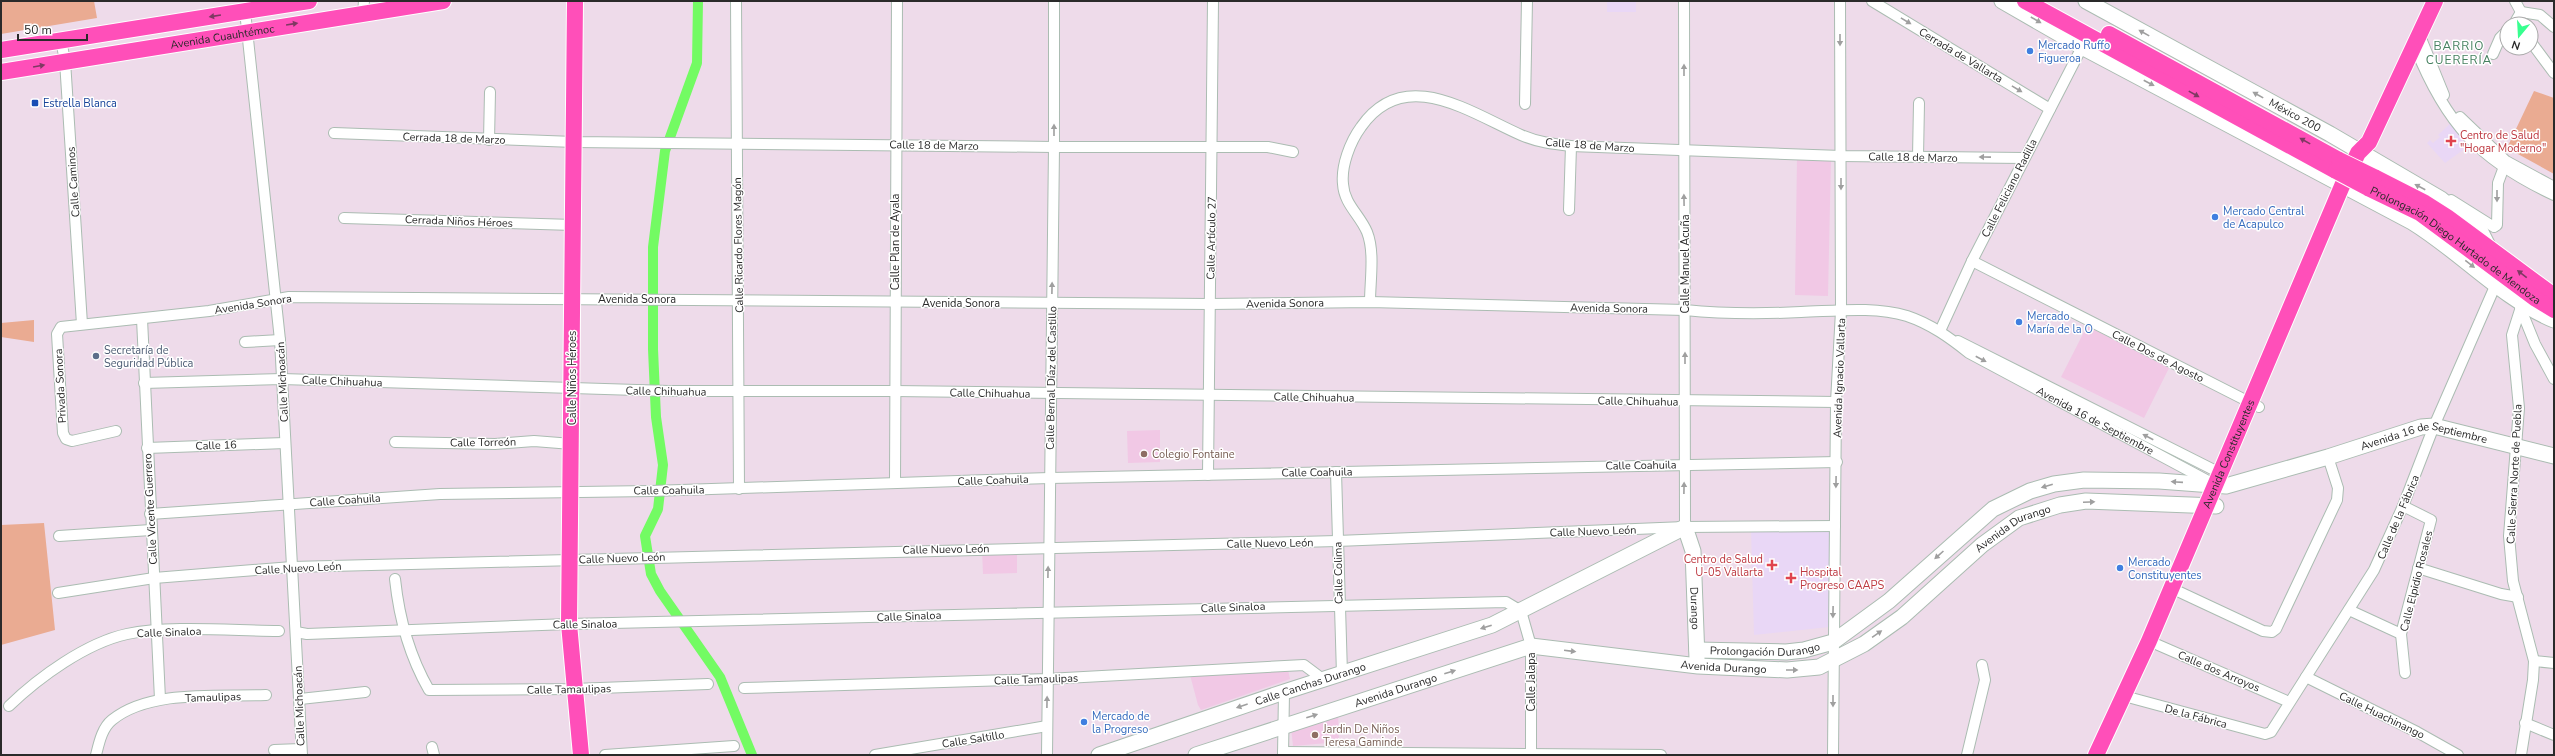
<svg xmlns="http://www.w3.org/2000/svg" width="2555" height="756" font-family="'Nunito Sans',sans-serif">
	<rect width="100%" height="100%" fill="#eedbea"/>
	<!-- education -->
	<path fill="#f1c8e5" d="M1797,157h34l-3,139 -33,-1z
		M2087,326l82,42 -25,50 -83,-41z
		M1160,430v32l-32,1 -1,-32z
		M1017,549v24l-34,1 -1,-24z
		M1288,670l2,9 -89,31 -3,-5 -8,-30z
		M1338,711l1,31 -46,4 -2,-18z"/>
	<!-- medical -->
	<path fill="#e9d7f6" d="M1607,1h29v11h-29z
		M2452,122l18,23 -25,18 -18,-20 3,-3 3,3 7,-6 -2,-2z
		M1832,529l-3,98 -75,8 -3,-105z"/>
	<!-- green -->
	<path fill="#eaab92" d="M1,1h93l3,17 -96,16z
		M2534,91l20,7v76l-47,-26z
		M34,320v22l-33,-5v-14z
		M44,523l11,107 -54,15v-120z"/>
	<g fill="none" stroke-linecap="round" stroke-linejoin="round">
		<!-- canal -->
		<path stroke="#73fb63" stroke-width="10" d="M698,1l-1,62 -32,88 -12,96v102l3,68 7,48 -5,44 -13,27 6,38 9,17 60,86 32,78"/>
		<!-- street casing -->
		<g stroke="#abbcb2" stroke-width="12">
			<g id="street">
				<path d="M736,1l3,488"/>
				<path d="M1684,1l1,526"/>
				<path d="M1872,1l178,108"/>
				<path d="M2515,1l6,11"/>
				<path d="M245,11l35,329 22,415"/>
				<path d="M2521,12l19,3 14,12"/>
				<path d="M363,13l1,-12"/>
				<path d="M2514,24l7,-12"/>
				<path d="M2420,36l24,59"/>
				<path d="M61,40l4,21 17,263"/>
				<path d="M2531,42l23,31"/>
				<path d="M2415,47c31,77 64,113 139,148"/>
				<path d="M2493,54l7,-16 7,-7"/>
				<path d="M1525,104l2,-103"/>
				<path d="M2460,117l46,44 48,26"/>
				<path d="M334,133l240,9 480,5h214l25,5"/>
				<path d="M489,140l1,-48"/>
				<path d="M1918,157l1,-54"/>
				<path d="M2451,200l43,27 3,-2 1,-42 7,-19"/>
				<path d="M1569,210l2,-64"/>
				<path d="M344,218l229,7"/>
				<path d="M1972,261l287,146"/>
				<path d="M1370,302c0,-21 5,-50 -3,-70 -7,-17 -23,-28 -24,-48 -2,-18 7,-42 18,-57 43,-62 108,-15 160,8 16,7 32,9 50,11l270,10 183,2"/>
				<path d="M2520,307l15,37 19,35"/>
				<path d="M2520,310l-8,25 7,73 -10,128 4,45 21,80 -1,19 -12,75"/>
				<path d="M142,319l18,380"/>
				<path d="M1940,331l32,-70 110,-214"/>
				<path d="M1958,341l262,132"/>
				<path d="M245,342l35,-2"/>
				<path d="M144,383l138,-4 387,12h225l942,11"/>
				<path id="s1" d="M116,431l-44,10 -6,-2 -3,-6 -6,-99 4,-7 148,-16 80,-14 921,7 160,-2 315,8c39,4 76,4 116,2 34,-1 73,-6 106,4 24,8 43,22 62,37l241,129"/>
				<path d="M395,442l100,2 39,-3 38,3"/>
				<path d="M147,448l138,-5"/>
				<path d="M1336,472l6,202"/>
				<path d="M1208,475l5,-474"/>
				<path d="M895,483l2,-482"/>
				<path d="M2403,506l28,14 -30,114 4,39"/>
				<path d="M150,514l290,-20 211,-3 399,-13 787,-16"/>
				<path d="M59,536l92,-6"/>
				<path d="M2418,568l83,26 17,3"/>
				<path d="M395,579c4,38 15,78 34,111l144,-1 135,-5"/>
				<path d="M2171,588l92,43 9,1 4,-3 61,-129 1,-12 -10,-31"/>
				<path d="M58,593l96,-15 138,-11 1045,-26 348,-14 150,-1"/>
				<path d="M2349,610l52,24"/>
				<path d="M296,632l11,2 262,-10 937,-22 15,9 10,35v109"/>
				<path d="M2149,641l140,61"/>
				<path d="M2534,661l20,2"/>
				<path d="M2306,677l111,55 41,23"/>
				<path d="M744,688l303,-9 257,-14 20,15"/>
				<path d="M2124,696l141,38 6,-2 103,-162 29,-64 31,-80 62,-142"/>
				<path d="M300,699l65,-7"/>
				<path d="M9,706c30,-29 77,-63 118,-72 43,-9 108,-3 152,-3"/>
				<path d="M2525,723l29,12"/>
				<path d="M432,747l2,8"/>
				<path d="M274,750l27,-1"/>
				<path d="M1283,752l378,3"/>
				<path d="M96,755c3,-12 6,-27 16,-35 38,-31 108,-23 154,-25"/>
				<path d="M605,755l129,-9"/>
				<path d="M875,755l172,-29"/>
				<path d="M1047,755l7,-608v-146"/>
				<path d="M1283,755l1,-63"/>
				<path d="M1833,755l3,-353 5,-91 -1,-310"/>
				<path d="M1967,755l18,-75 -3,-15"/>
			</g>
		</g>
		<!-- secondary casing -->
		<g stroke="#abbcb2" stroke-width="17">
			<g id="secondary">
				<path d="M2002,1l80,46 330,175c49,30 89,76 142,98"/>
				<path id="s2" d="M2086,1l244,133 111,65 40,33 8,16"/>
				<path id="s3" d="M1697,650l89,2 18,-2 29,-8 56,-41 104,-92 37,-18 24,-7 30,-4 75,1 67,5 102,-29 93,-30 13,-1 120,30"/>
				<path id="s4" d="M1099,755l185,-63 208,-67 193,-98 8,24 4,108"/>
				<path id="s5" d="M1196,755l335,-109 167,20 89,4 32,-3 45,-23 38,-27 80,-72 37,-27 41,-13 26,-4 130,5"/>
			</g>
		</g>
		<!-- primary casing -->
		<g stroke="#fff" stroke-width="18">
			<g id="primary">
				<path d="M575,1l-6,623 12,131"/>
				<path d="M2025,1l311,170"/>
				<path d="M2109,34l230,126"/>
				<path d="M1,50l308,-49"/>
				<path id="s6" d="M1,72l442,-71"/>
				<path d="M2374,177l51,26 22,14 107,79"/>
				<path id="s7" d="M2368,188l52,25 116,86 18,11"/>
				<path id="s8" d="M2096,755l53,-114 193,-455 16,-33 11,-11 66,-141"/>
			</g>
		</g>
		<!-- street -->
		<use href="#street" stroke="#fff" stroke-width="10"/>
		<!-- secondary -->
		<use href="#secondary" stroke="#fff" stroke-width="15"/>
		<!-- primary -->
		<use href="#primary" stroke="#ff4fb9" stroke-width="16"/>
		<!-- primary-bridge casing -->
		<g stroke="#fff" stroke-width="18" stroke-linecap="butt">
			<path id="primary-bridge" d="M2339,160l35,17
				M2336,171l32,17"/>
		</g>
		<!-- primary-bridge -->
		<use href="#primary-bridge" stroke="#ff4fb9" stroke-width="16"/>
	</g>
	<!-- one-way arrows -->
	<defs><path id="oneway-solid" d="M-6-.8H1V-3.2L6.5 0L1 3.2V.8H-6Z"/></defs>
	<g fill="#7f3963">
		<use href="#oneway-solid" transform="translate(215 16) rotate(171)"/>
		<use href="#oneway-solid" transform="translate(292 24) rotate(-9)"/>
		<use href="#oneway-solid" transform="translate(39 66) rotate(-10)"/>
		<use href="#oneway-solid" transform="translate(2194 94) rotate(29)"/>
		<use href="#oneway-solid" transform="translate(2305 141) rotate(-151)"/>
		<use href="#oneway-solid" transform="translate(2522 274) rotate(-142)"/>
	</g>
	<g fill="#9f9f9f">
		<use href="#oneway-solid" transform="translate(2036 20) rotate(30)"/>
		<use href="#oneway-solid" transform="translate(1906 21) rotate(31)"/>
		<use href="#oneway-solid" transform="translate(2144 33) rotate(-151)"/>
		<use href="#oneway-solid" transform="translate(1840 40) rotate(90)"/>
		<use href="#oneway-solid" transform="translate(1684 70) rotate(-90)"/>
		<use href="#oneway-solid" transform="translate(2149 83) rotate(28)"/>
		<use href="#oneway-solid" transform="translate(2017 89) rotate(31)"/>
		<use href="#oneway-solid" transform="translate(2258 95) rotate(-151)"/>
		<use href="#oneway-solid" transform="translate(1054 130) rotate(-90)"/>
		<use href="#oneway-solid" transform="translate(1985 157) rotate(-179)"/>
		<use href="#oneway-solid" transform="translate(1841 184) rotate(90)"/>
		<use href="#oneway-solid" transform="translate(2420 187) rotate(-152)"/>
		<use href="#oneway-solid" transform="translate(2497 196) rotate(90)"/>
		<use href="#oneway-solid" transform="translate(1684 200) rotate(-91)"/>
		<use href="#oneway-solid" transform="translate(2470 264) rotate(38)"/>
		<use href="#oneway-solid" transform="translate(1052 288) rotate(-89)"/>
		<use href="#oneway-solid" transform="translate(1685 358) rotate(-90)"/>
		<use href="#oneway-solid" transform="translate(1981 359) rotate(28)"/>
		<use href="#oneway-solid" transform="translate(2148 437) rotate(-152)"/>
		<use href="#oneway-solid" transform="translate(1836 482) rotate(91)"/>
		<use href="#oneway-solid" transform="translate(2177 482) rotate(-176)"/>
		<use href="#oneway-solid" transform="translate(2047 486) rotate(164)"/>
		<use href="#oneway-solid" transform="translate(1684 488) rotate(-89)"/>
		<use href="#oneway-solid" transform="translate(2089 502) rotate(-2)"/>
		<use href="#oneway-solid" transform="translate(1939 555) rotate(138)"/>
		<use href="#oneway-solid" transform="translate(1048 572) rotate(-89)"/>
		<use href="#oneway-solid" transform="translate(1833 612) rotate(91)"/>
		<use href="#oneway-solid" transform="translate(1486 627) rotate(162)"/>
		<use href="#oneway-solid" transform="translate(1877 634) rotate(-35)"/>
		<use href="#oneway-solid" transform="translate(1570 651) rotate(7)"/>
		<use href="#oneway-solid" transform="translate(1792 670)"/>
		<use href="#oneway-solid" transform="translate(1450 672) rotate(-18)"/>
		<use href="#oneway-solid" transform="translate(1833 701) rotate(90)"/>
		<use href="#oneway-solid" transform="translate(1047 702) rotate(-89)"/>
		<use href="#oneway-solid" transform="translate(1242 706) rotate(161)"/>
		<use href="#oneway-solid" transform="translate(1312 716) rotate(-18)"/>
	</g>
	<!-- markers -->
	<g fill="#3f7fe0" stroke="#fff" stroke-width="1.5">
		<circle cx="2030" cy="51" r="4"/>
		<circle cx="2215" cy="217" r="4"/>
		<circle cx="2019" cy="322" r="4"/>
		<circle cx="2120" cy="568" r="4"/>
		<circle cx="1084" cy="722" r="4"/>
	</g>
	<rect fill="#1a4fb4" stroke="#fff" stroke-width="1.5" x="31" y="99" width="8" height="8" rx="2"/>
	<g fill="#e0444e" stroke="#fff" stroke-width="1.5">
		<path d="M2449 135h4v4h4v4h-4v4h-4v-4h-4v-4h4z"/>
		<path d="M1770 559h4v4h4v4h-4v4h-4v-4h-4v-4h4z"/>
		<path d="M1789 572h4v4h4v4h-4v4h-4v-4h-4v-4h4z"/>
	</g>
	<circle fill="#5c6f8a" stroke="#fff" stroke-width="1.5" cx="96" cy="356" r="4"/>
	<g fill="#8d6e63" stroke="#fff" stroke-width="1.5">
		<circle cx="1144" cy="454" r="4"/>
		<circle cx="1315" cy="735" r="4"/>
	</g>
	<g text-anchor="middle" stroke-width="3" stroke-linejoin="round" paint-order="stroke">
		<!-- street labels -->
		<g font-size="11" fill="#2a2a2a" stroke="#fff">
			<text dy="4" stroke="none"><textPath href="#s6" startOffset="224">Avenida Cuauhtémoc</textPath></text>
			<text transform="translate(1961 55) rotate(31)" y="4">Cerrada de Vallarta</text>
			<text dy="4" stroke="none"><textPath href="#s2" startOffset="238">México 200</textPath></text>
			<text transform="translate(454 138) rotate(2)" y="4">Cerrada 18 de Marzo</text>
			<text transform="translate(934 145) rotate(1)" y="4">Calle 18 de Marzo</text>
			<text transform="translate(1590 145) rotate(4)" y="4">Calle 18 de Marzo</text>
			<text transform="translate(1913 157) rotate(1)" y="4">Calle 18 de Marzo</text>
			<text transform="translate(73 182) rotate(-94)" y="4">Calle Caminos</text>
			<text transform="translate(2009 188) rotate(-63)" y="4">Calle Feliciano Radilla</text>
			<text transform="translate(459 221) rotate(2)" y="4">Cerrada Niños Héroes</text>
			<text transform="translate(1211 238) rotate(-89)" y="4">Calle Artículo 27</text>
			<text transform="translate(895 242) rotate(-90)" y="4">Calle Plan de Ayala</text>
			<text transform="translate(738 245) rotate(-91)" y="4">Calle Ricardo Flores Magón</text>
			<text dy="4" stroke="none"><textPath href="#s7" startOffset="105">Prolongación Diego Hurtado de Mendoza</textPath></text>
			<text transform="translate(1685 264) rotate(-90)" y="4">Calle Manuel Acuña</text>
			<text x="637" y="303">Avenida Sonora</text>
			<text x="961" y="307">Avenida Sonora</text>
			<text transform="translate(1285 303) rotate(-1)" y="4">Avenida Sonora</text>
			<text transform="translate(253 304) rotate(-9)" y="4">Avenida Sonora</text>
			<text transform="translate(1609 308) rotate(1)" y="4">Avenida Sonora</text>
			<text transform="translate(2158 356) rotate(27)" y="4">Calle Dos de Agosto</text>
			<text transform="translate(572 378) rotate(-90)" y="4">Calle Niños Héroes</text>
			<text transform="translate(1051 378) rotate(-89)" y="4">Calle Bernal Díaz del Castillo</text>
			<text transform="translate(1839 378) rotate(-88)" y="4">Avenida Ignacio Vallarta</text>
			<text transform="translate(342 381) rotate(2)" y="4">Calle Chihuahua</text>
			<text transform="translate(282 382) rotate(-93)" y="4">Calle Michoacán</text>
			<text transform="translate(60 386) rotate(-93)" y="4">Privada Sonora</text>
			<text transform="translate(666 391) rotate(1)" y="4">Calle Chihuahua</text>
			<text transform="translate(990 393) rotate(1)" y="4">Calle Chihuahua</text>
			<text transform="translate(1314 397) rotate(1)" y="4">Calle Chihuahua</text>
			<text transform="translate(1638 401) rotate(1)" y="4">Calle Chihuahua</text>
			<text dy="4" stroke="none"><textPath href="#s1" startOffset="2230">Avenida 16 de Septiembre</textPath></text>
			<text transform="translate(483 442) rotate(-1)" y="4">Calle Torreón</text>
			<text transform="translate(216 445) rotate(-2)" y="4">Calle 16</text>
			<text dy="4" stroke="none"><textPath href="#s3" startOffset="790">Avenida 16 de Septiembre</textPath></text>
			<text dy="4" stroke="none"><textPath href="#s8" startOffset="329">Avenida Constituyentes</textPath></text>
			<text transform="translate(1641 465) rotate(-1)" y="4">Calle Coahuila</text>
			<text transform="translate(1317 472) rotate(-1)" y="4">Calle Coahuila</text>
			<text transform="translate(2514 474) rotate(-87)" y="4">Calle Sierra Norte de Puebla</text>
			<text transform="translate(993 480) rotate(-2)" y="4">Calle Coahuila</text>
			<text transform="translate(669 490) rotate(-1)" y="4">Calle Coahuila</text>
			<text transform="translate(345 500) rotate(-4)" y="4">Calle Coahuila</text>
			<text transform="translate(150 509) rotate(-93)" y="4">Calle Vicente Guerrero</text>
			<text transform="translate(2398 517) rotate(-67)" y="4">Calle de la Fábrica</text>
			<text dy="4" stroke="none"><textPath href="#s5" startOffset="882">Avenida Durango</textPath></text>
			<text transform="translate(1593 531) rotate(-2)" y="4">Calle Nuevo León</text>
			<text transform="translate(1270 543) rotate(-1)" y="4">Calle Nuevo León</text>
			<text transform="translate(946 549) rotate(-1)" y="4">Calle Nuevo León</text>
			<text transform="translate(622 558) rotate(-2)" y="4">Calle Nuevo León</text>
			<text transform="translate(298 568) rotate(-3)" y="4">Calle Nuevo León</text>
			<text transform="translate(1338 573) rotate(-91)" y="4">Calle Colima</text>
			<text transform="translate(2416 581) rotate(-76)" y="4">Calle Elpidio Rosales</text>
			<text transform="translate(1233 607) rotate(-2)" y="4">Calle Sinaloa</text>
			<text dy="4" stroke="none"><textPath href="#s4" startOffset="713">Durango</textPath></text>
			<text transform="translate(909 616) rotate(-2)" y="4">Calle Sinaloa</text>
			<text transform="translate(585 624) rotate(-1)" y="4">Calle Sinaloa</text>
			<text transform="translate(169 632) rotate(-2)" y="4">Calle Sinaloa</text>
			<text dy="4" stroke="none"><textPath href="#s3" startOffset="68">Prolongación Durango</textPath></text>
			<text dy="4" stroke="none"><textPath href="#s5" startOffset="546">Avenida Durango</textPath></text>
			<text transform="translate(2219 671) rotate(23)" y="4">Calle dos Arroyos</text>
			<text transform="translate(1036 679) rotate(-2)" y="4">Calle Tamaulipas</text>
			<text transform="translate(1531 682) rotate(-90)" y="4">Calle Jalapa</text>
			<text dy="4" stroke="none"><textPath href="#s4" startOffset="223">Calle Canchas Durango</textPath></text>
			<text transform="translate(569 689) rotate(-1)" y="4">Calle Tamaulipas</text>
			<text dy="4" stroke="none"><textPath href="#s5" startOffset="210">Avenida Durango</textPath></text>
			<text transform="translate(213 697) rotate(-2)" y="4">Tamaulipas</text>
			<text transform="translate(299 706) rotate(-92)" y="4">Calle Michoacán</text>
			<text transform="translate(2382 715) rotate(26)" y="4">Calle Huachinango</text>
			<text transform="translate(2196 716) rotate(15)" y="4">De la Fábrica</text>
			<text transform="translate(973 739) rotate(-9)" y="4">Calle Saltillo</text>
		</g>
		<!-- shop labels -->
		<g font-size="11" fill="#366cbe" stroke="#fff" text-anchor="start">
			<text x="2038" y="49">Mercado Ruffo<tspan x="2038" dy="13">Figueroa</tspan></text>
			<text x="2223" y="215">Mercado Central<tspan x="2223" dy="13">de Acapulco</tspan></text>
			<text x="2027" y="320">Mercado<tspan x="2027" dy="13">María de la O</tspan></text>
			<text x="2128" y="566">Mercado<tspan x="2128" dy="13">Constituyentes</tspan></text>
			<text x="1092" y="720">Mercado de<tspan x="1092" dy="13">la Progreso</tspan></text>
		</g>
		<!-- transit labels -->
		<g font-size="11" fill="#164399" stroke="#fff" text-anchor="start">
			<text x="43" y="107">Estrella Blanca</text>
		</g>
		<!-- health labels -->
		<g font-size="11" fill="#be3a42" stroke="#fff" text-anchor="start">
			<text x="2460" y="139">Centro de Salud<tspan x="2460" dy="13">"Hogar Moderno"</tspan></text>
			<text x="1763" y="563" text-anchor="end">Centro de Salud<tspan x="1763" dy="13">U-05 Vallarta</tspan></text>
			<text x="1800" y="576">Hospital<tspan x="1800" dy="13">Progreso CAAPS</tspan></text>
		</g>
		<!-- service labels -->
		<g font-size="11" fill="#4e5e75" stroke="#fff" text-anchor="start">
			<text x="104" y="354">Secretaría de<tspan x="104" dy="13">Seguridad Pública</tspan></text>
		</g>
		<!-- education labels -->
		<g font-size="11" fill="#785e54" stroke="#fff" text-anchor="start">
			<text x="1152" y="458">Colegio Fontaine</text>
			<text x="1323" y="733">Jardin De Niños<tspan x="1323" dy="13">Teresa Gaminde</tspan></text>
		</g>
		<!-- neighbourhood labels -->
		<g font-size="12" letter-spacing="1" fill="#468060" stroke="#fff">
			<text x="2459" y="50">BARRIO<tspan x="2459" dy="14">CUERERÍA</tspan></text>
		</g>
	</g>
	<!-- border -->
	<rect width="2555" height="756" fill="none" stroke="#2a2a2a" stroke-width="4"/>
	<!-- north arrow -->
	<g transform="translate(2519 36) rotate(198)"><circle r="19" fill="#ffffff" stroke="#aaaaaa"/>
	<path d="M0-3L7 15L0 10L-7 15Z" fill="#37ff8f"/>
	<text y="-6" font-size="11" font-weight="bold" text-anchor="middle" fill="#2a2a2a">N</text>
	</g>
	<!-- scale -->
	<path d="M18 34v6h69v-6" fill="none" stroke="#2a2a2a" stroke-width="2"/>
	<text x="24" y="34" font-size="12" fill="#2a2a2a" stroke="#ffffff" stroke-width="3" paint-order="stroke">50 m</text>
</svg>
